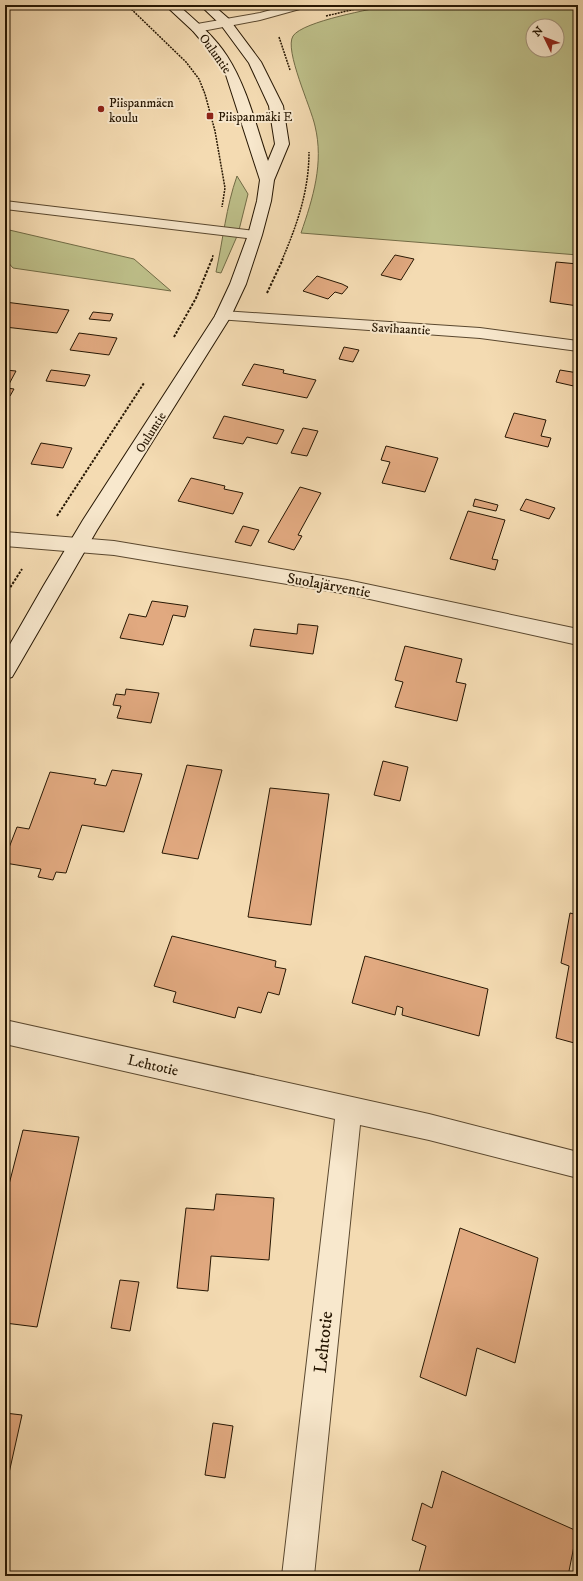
<svg xmlns="http://www.w3.org/2000/svg" width="583" height="1581" font-family="'IM FELL DW Pica',serif">
	<rect width="100%" height="100%" fill="#f4dbb2"/>
	<filter id="stains"><feTurbulence type="fractalNoise" baseFrequency=".005" numOctaves="4"/><feColorMatrix values="0 0 0 0 .2 0 0 0 0 .09 0 0 0 0 .02 0 0 0 .5 -.17"/></filter>
	<radialGradient id="worn" r=".72"><stop offset=".6" stop-color="#630" stop-opacity="0"/><stop offset="1" stop-color="#630" stop-opacity=".3"/></radialGradient>
	<!-- green -->
	<path fill="#bec08a" stroke="#726c46" fill-rule="evenodd" d="M391,5h187v250l-277,-22c12,-35 23,-70 14,-107 -4,-19 -31,-76 -22,-90 10,-15 80,-27 98,-31zM533,26h24v24h-24z
		M237,176l11,18 -10,40 -17,39 -5,-1c7,-32 10,-65 21,-96z
		M5,229l129,30 37,32 -158,-23 -8,-9z"/>
	<!-- building -->
	<path fill="#e1a980" stroke="#271703" d="M5,5h19l-19,6z
		M395,255l19,4 -13,21 -20,-5z
		M556,262l22,2v42l-28,-4z
		M317,276l25,8 6,3 -6,7 -7,-2 -7,7 -25,-8z
		M5,302l64,8 -12,23 -52,-6z
		M93,312l20,2 -3,7 -21,-2z
		M79,333l38,5 -8,17 -39,-5z
		M344,347l15,3 -6,12 -14,-3z
		M254,364l30,6 -1,3 33,7 -9,18 -65,-13z
		M5,370l11,1 -9,17 7,1 -4,7h-5z
		M51,370l39,5 -5,11 -39,-5z
		M560,370l18,3v14l-22,-5z
		M514,413l32,7 -5,16 10,2 -3,9 -43,-10z
		M224,416l60,14 -7,14 -30,-7 -4,7 -30,-6z
		M303,428l15,3 -11,25 -16,-3z
		M41,443l31,5 -9,20 -32,-4z
		M386,446l52,12 -13,34 -43,-9 8,-21 -9,-2z
		M191,478l34,8 -1,3 19,4 -10,21 -55,-13z
		M300,487l21,6 -23,42 4,1 -8,14 -26,-8z
		M475,499l23,6 -2,6 -23,-5z
		M526,499l29,9 -6,11 -29,-9z
		M468,511l37,9 -13,39 6,1 -3,10 -45,-11z
		M243,526l16,4 -8,16 -16,-4z
		M152,601l36,5 -3,11 -12,-2 -10,30 -43,-7 9,-24 17,3z
		M298,624l20,2 -5,28 -63,-8 4,-17 43,5z
		M405,646l57,13 -6,23 10,2 -9,37 -62,-14 8,-25 -8,-2z
		M126,689l33,4 -8,30 -34,-5 4,-12 -8,-1 3,-11 9,1z
		M383,761l25,6 -8,34 -26,-6z
		M187,765l35,5 -24,89 -36,-6z
		M112,770l30,4 -18,58 -42,-7 -16,48 -10,-1 -3,8 -15,-3 3,-8 -36,-6v-5l12,-31 12,2 21,-57 46,7 -2,5 12,2z
		M270,788l59,6 -18,131 -63,-8z
		M570,913l8,2v129l-22,-6 13,-72 -8,-3z
		M172,936l104,25 -1,6 11,2 -7,26 -11,-3 -7,21 -23,-6 -3,11 -62,-16 3,-10 -22,-6z
		M365,956l123,33 -9,47 -77,-21 1,-7 -6,-2 -2,9 -43,-12z
		M23,1130l56,7 -42,190 -32,-4v-123z
		M216,1194l58,4 -5,62 -58,-4 -3,35 -31,-3 9,-80 28,2z
		M460,1228l78,30 -23,105 -38,-15 -11,48 -46,-19z
		M120,1280l19,2 -9,49 -19,-3z
		M5,1413l17,2 -17,76z
		M213,1423l20,3 -8,52 -20,-3z
		M442,1471l135,60 -9,45h-150l8,-30 -14,-6 10,-37 10,5z"/>
	<g fill="none" stroke-linecap="round" stroke-linejoin="round">
		<!-- service casing -->
		<g stroke="#5a482f" stroke-width="2">
			<path id="service" d="M5,201l250,30 4,1 2,3 -2,3 -4,1 -250,-30z"/>
		</g>
		<!-- minor casing -->
		<g stroke="#5a482f" stroke-width="2">
			<path id="minor" d="M223,311l257,17 98,13v10l-98,-13 -263,-19 -2,-3 2,-3z
				M5,532l109,9 233,39 231,49v16l-231,-51 -233,-39 -109,-9z
				M5,1020l424,94 149,38v26l-149,-38 -69,-15 -46,451h-32l53,-457 -330,-75z"/>
		</g>
		<!-- tertiary casing -->
		<g stroke="#5a482f" stroke-width="2">
			<path id="tertiary" d="M289,5h20l-2,2 -47,13 -63,12 -4,-1 -2,-3 2,-3 4,-1 63,-11z"/>
		</g>
		<!-- secondary casing -->
		<g stroke="#271703" stroke-width="2">
			<path id="secondary" d="M165,5h13c17,15 36,31 49,51 20,31 29,70 41,105l7,-17 -6,-38 -20,-43 -28,-38 -21,-20h13l16,14 32,43 22,44 6,38 -15,36 -3,21 -9,34 -16,49 -15,32 -134,214 -85,147 -7,2v-26l39,-68 39,-65 132,-204 15,-32 18,-49 9,-34 3,-21 -34,-105 -10,-17 -23,-27z"/>
		</g>
		<!-- path-far2 -->
		<path stroke="#271703" stroke-width="1.5" stroke-dasharray="2 1" stroke-linecap="butt" d="M127,5l59,57 13,17 6,15 10,37 10,57 -3,19
			M326,16l46,-11
			M279,37l11,33
			M212,260l1,-5
			M282,260c15,-35 27,-69 27,-108"/>
		<!-- path-far1 -->
		<path stroke="#271703" stroke-width="2" stroke-dasharray="2.5 1.5" stroke-linecap="butt" d="M267,293l16,-34
			M174,337l22,-39 16,-39
			M57,516l87,-133
			M6,594l16,-25"/>
		<!-- path -->
		<path stroke="#271703" stroke-width="2.5" stroke-dasharray="3 2" stroke-linecap="butt" d="M5,595l1,-2"/>
		<!-- service -->
		<use href="#service" fill="#f8e8cd" fill-rule="evenodd"/>
		<!-- minor -->
		<use href="#minor" fill="#f8e8cd" fill-rule="evenodd"/>
		<!-- tertiary -->
		<use href="#tertiary" fill="#f8e8cd" fill-rule="evenodd"/>
		<!-- secondary -->
		<use href="#secondary" fill="#f8e8cd" fill-rule="evenodd"/>
	</g>
	<!-- markers -->
	<g fill="#8f2418" stroke="#f8e8cd" stroke-width="1.5">
		<circle cx="101" cy="109" r="4"/>
		<rect x="206" y="112" width="8" height="8" rx="2"/>
	</g>
	<g text-anchor="middle" stroke-width="4" stroke-linejoin="round" paint-order="stroke">
		<!-- far-street labels -->
		<g font-size="13" fill="#271703" stroke="#f8e8cd">
			<text transform="translate(216 53) rotate(54)" y="5">Ouluntie</text>
			<text transform="translate(401 328) rotate(3)" y="5">Savihaantie</text>
			<text transform="translate(150 432) rotate(-58)" y="5">Ouluntie</text>
		</g>
		<!-- far-poi labels -->
		<g font-size="13" fill="#271703" stroke="#f8e8cd" text-anchor="start">
			<text x="109" y="107">Piispanmäen<tspan x="109" dy="15">koulu</tspan></text>
			<text x="218" y="121">Piispanmäki E</text>
		</g>
		<!-- street labels -->
		<g font-size="15" fill="#271703" stroke="#f8e8cd">
			<text transform="translate(329 585) rotate(10)" y="5">Suolajärventie</text>
			<text transform="translate(153 1065) rotate(13)" y="5">Lehtotie</text>
		</g>
		<!-- near-street labels -->
		<g font-size="18" fill="#271703" stroke="#f8e8cd">
			<text transform="translate(323 1342) rotate(-84)" y="6">Lehtotie</text>
		</g>
	</g>
	<!-- margin -->
	<rect width="583" height="1581" fill="none" stroke="#f4dbb2" stroke-width="20"/>
	<rect x="6" y="6" width="571" height="1569" fill="none" stroke="#271703" stroke-width="2"/>
	<rect x="10" y="10" width="563" height="1561" fill="none" stroke="#271703"/>
	<!-- north arrow -->
	<g transform="translate(545 38) rotate(313)"><circle r="19" fill="#f8e8cd" stroke="#a4947c"/>
	<path d="M0-3L7 15L0 10L-7 15Z" fill="#8f2418"/>
	<text y="-6" font-size="11" font-weight="bold" text-anchor="middle" fill="#271703">N</text>
	</g>
	<rect width="100%" height="100%" filter="url(#stains)"/>
	<rect width="100%" height="100%" fill="url(#worn)"/>
</svg>
